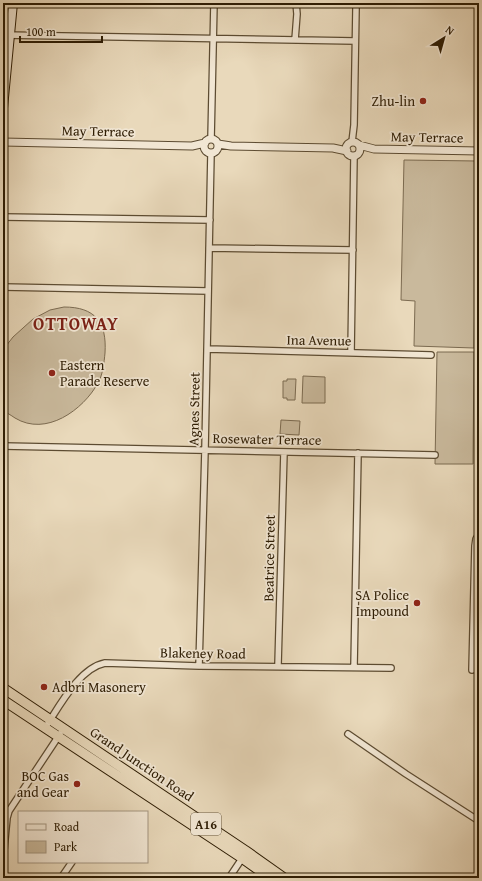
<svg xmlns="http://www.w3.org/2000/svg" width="482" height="881" font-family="'Gentium Book Plus',serif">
	<rect width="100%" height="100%" fill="#e9d9bb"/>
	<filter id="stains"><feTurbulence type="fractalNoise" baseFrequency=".005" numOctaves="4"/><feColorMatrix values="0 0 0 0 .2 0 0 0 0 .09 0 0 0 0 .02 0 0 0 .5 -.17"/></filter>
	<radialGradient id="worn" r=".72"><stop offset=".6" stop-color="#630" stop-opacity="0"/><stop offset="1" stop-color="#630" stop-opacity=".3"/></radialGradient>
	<!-- green -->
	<path fill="#c9b99c" stroke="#7b6a50" d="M404,160l73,1 -3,187 -60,-2 1,-45 -14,-1z
		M64,307c31,0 43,15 41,46 -1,10 -2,21 -7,30 -15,27 -52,54 -83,35 -4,-3 -9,-5 -12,-9v-58l3,-5 7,-9 20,-18 17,-9z
		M437,352h37l-1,112h-38z
		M303,376l22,1v26h-23z
		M287,379h9l-1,21h-8v-2h-4v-17h4z
		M281,420l19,1 -1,14 -19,-1z"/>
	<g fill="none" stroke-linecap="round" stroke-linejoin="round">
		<!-- stream -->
		<path stroke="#77674c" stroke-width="1.5" d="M3,5v-2"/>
		<!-- minor casing -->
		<g stroke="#5c4b31" stroke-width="8">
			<path id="minor" d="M3,35l352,6
				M295,40l2,-26 -1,-11
				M211,139l3,-136
				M352,142l2,-17 2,-117
				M3,217l207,3
				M209,248l144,2
				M3,287l205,4
				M207,349l224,6
				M351,353l3,-197
				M3,446l432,9
				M278,665l6,-213
				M199,666l6,-216 6,-297
				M354,667l4,-214
				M472,670l3,-124 1,-7 3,-5
				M45,728c14,-21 34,-60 60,-65l94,3 192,2
				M348,734l58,40 73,47
				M3,860l4,-42 2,-7 51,-77
				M61,878l11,-16
				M229,878l14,-21"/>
		</g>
		<!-- tertiary casing -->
		<g stroke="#5c4b31" stroke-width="9">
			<path id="tertiary" d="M204 146a7 7 0 1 1 14 0a7 7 0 1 1-14 0Z
				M3,142l189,4 13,-3
				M346 149a7 7 0 1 1 14 0a7 7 0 1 1-14 0Z
				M218,144l13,2 102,2 14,3
				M359,145l15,4 105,2"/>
		</g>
		<!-- secondary casing -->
		<g stroke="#2d1c03" stroke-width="10">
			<path id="secondary" d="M3,108l10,-105"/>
		</g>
		<!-- trunk casing -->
		<g stroke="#2d1c03" stroke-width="11">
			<path id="trunk" d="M3,688l243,163 38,27
				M3,700l239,158 28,20"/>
		</g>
		<!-- minor -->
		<use href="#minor" stroke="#f1e6d3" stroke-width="5.5"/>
		<!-- tertiary -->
		<use href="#tertiary" stroke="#f1e6d3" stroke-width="7"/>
		<!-- secondary -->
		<use href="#secondary" stroke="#f1e6d3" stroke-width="8"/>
		<!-- trunk -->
		<use href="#trunk" stroke="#e9d9bb" stroke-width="9"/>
	</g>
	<!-- markers -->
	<g fill="#8f2418" stroke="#f1e6d3" stroke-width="1.5">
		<circle cx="423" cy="101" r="4"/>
		<circle cx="52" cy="373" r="4"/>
		<circle cx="417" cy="603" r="4"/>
		<circle cx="44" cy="687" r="4"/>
		<circle cx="77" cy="784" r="4"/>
	</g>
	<g text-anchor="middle" stroke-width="3.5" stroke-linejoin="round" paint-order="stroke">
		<!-- shield labels -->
		<rect fill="#f1e6d3" stroke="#685941" stroke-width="1" x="191" y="813" width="30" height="22" rx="3"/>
		<g font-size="13" font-weight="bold" fill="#2d1c03">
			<text x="206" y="829">A16</text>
		</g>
		<!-- poi labels -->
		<g font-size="14" fill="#2d1c03" stroke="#f1e6d3" text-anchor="end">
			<text x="415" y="106">Zhu-lin</text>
			<text x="60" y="370" text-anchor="start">Eastern<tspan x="60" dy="16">Parade Reserve</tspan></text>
			<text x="409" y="600">SA Police<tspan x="409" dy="16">Impound</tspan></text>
			<text x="52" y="692" text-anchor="start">Adbri Masonery</text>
			<text x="69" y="781">BOC Gas<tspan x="69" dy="16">and Gear</tspan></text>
		</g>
		<!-- street labels -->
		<g font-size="14" fill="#2d1c03" stroke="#f1e6d3">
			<text transform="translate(98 131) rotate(1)" y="5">May Terrace</text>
			<text transform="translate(427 137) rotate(1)" y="5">May Terrace</text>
			<text transform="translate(319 340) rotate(1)" y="5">Ina Avenue</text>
			<text transform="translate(194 409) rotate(-89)" y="5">Agnes Street</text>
			<text transform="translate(267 439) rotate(1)" y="5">Rosewater Terrace</text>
			<text transform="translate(269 558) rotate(-89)" y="5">Beatrice Street</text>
			<text transform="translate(203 653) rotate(1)" y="5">Blakeney Road</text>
			<text transform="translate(142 764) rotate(34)" y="5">Grand Junction Road</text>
		</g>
		<!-- district labels -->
		<g font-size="18" font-weight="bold" letter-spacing="1" fill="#7a1f14" stroke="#f1e6d3">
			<text x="76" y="330">OTTOWAY</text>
		</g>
	</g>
	<!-- margin -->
	<rect width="482" height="881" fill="none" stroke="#e9d9bb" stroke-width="16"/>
	<rect x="4" y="4" width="474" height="873" fill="none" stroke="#2d1c03" stroke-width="2"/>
	<rect x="8" y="8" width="466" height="865" fill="none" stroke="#2d1c03"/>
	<!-- legend -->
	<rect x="18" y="811" width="130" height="52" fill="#f1e6d3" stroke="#a39580"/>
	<rect x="26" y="824" width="20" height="6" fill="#f1e6d3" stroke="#a39580"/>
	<text x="54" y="831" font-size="12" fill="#2d1c03">Road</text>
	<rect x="26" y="841" width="20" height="12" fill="#c9b99c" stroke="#a39580"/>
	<text x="54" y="851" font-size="12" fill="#2d1c03">Park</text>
	<!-- north arrow -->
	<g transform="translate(444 38) rotate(37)" stroke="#f1e6d3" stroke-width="3" paint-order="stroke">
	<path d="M0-3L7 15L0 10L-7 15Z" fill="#2d1c03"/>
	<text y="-6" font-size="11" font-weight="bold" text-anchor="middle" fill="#2d1c03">N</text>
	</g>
	<!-- scale -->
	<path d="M20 36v6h82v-6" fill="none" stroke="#2d1c03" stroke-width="2"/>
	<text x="26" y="36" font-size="12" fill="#2d1c03" stroke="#f1e6d3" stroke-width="3" paint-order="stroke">100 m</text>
	<rect width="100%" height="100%" filter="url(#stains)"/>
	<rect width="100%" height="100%" fill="url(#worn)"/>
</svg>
